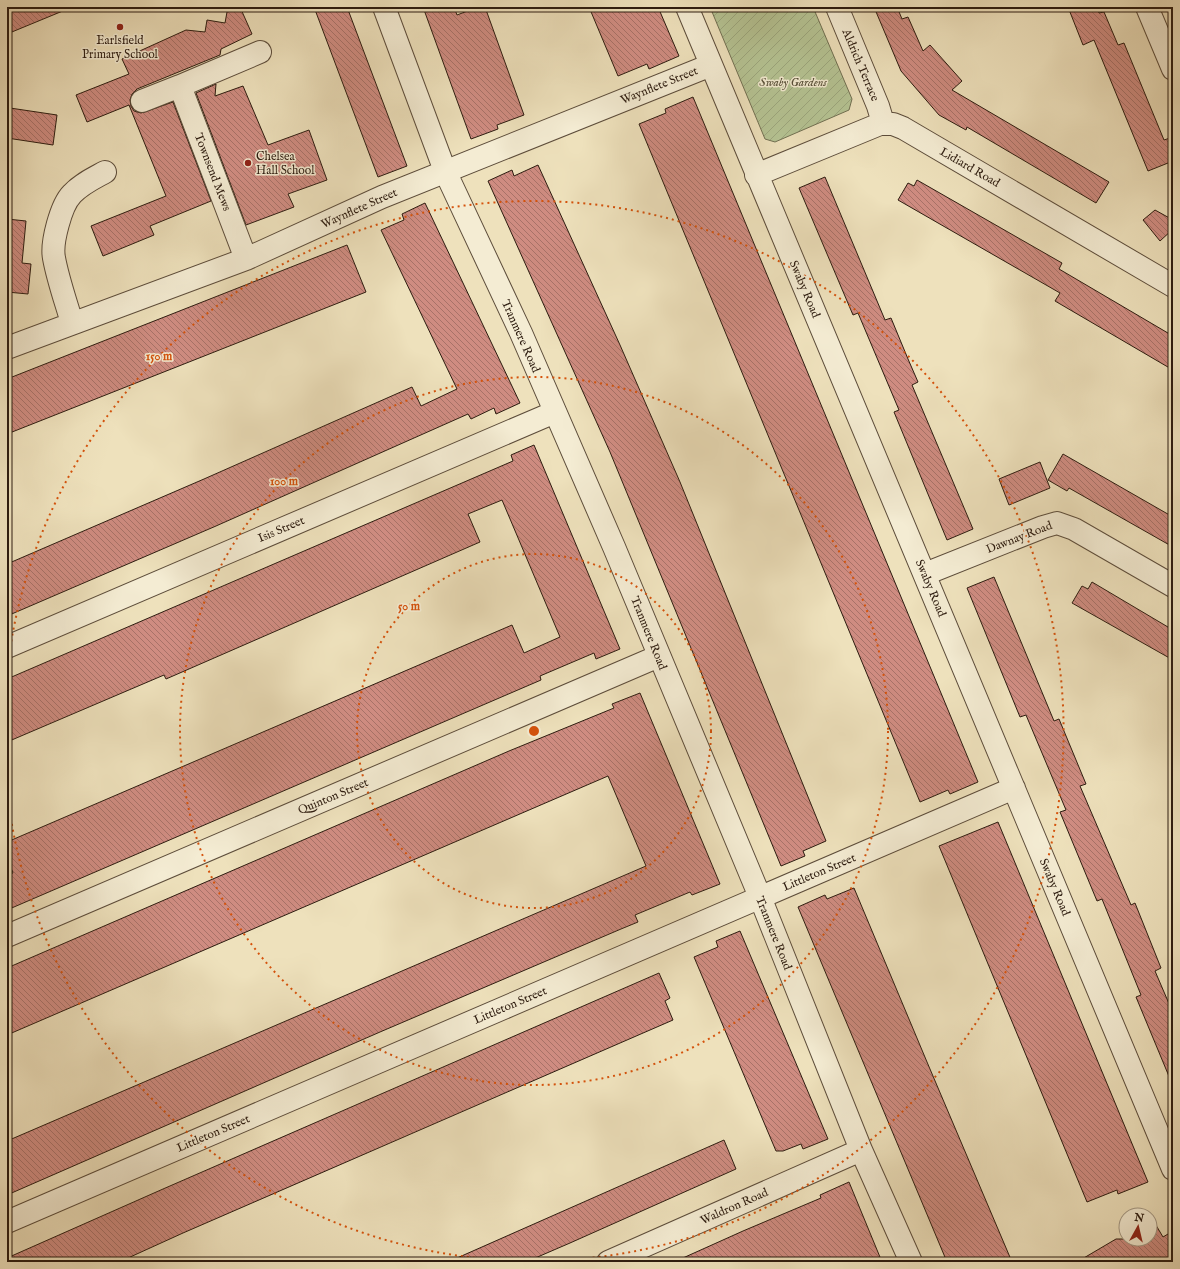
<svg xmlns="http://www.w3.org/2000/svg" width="1180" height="1269" font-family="'IM FELL English',serif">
	<defs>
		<pattern id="garden-furrows" width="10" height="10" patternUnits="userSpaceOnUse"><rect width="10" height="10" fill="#b5c393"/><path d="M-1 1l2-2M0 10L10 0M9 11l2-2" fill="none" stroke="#9ca77e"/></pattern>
		<pattern id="building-back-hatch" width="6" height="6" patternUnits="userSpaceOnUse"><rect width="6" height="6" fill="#cf8c81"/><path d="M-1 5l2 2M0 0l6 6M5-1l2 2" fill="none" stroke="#a87268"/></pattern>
	</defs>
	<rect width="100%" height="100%" fill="#eee1bc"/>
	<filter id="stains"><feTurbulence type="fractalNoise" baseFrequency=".005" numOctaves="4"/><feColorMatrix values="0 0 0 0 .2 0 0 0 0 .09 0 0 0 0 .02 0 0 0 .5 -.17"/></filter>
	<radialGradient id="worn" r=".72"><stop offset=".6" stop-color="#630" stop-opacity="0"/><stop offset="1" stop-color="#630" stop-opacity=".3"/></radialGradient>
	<!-- garden -->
	<path fill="url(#garden-furrows)" stroke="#717052" d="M710,7h103l39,92 -3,11 -74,32 -10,-3z"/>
	<!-- building -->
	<path fill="url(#building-back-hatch)" stroke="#2d1c10" d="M7,7h63v1l-63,26z
		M236,7h4l12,27 -31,15 -1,6 -83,34 -5,5 -2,6 1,6 3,5 7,2 32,-11 38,99 -61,25 4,9 -51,21 -12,-30 75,-30 -37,-91 -42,17 -11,-27 53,-21 -7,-15 64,-29 19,2 2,-12 18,3 2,-11z
		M314,7h33l60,159 -29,11z
		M423,7h31l3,8 21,-8h7l39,108 -27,10 1,4 -27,10z
		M589,7h69l21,49 -30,13 -2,-5 -29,12z
		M874,7h23l5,12 6,-2 15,34 7,-6 32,36 -10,9 157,92 -13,21 -129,-76 -1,3 -27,-15 -38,-44z
		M1068,7h29l2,6 5,-1 14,33 6,-2 40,97 9,-3v24l-25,10 -54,-131 -11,5z
		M216,84l-1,12 28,-10 25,59 41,-15 18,50 -39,14 6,13 -48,18 -50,-132z
		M693,97l285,685 -28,12 -2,-4 -28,12 -281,-678 27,-11 -1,-4z
		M10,108l47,7 -4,30 -46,-7z
		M538,165l82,180 60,137 146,359 -23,10 2,5 -24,10 -171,-414 -122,-271 24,-11 2,6z
		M825,177l60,143 6,-2 17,41 10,23 -6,3 61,144 -26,11 -53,-128 5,-2 -30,-71 -11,-26 -5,2 -54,-127z
		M917,180l145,83 -3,6 114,67v34l-118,-69 5,-8 -162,-93 10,-17 6,3z
		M425,203l95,200 -24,11 -2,-6 -23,11 -3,-5 -252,112 -209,90v-52l197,-85 208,-92 9,19 36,-17 -76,-159 23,-10 -2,-6z
		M1155,210l18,10v9l-13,12 -17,-21z
		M7,219l19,2 -4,42 9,1 -3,30 -21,-2z
		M347,245l19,47 -359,142v-55z
		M534,445l86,204 -24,10 -2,-6 -54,23 1,4 -534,230v-35l6,-2 -6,-15v-16l505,-217 12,28 36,-16 -58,-137 -34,14 12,28 -314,137 -2,-4 -157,67v-63l506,-218 -2,-6z
		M1063,454l110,63v30l-104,-59 -2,3 -19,-11z
		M1040,462l10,26 -41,17 -10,-26z
		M994,577l60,144 5,-2 27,65 -6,2 51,119 4,-2 26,65 -6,3 18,42v73l-37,-89 5,-2 -39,-96 -5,2 -37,-89 6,-2 -40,-95 -6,2 -53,-129z
		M1092,582l81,48v30l-101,-57 10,-17 6,3z
		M640,693l80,191 -28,11 -2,-3 -55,23 3,7 -17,7 -241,103 -373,163v-54l639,-275 -38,-90 -601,259v-67l502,-217 105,-43 -2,-4z
		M998,822l150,360 -30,12 -1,-4 -30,12 -148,-356z
		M854,888l73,174 85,200h-65l-149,-355 27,-12 2,4z
		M740,931l88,208 -25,10 -2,-5 -18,7h-7l-82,-194 24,-10 -2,-6z
		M659,973l11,25 -5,3 8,19 -490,213 -55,25 2,4h-123v-4l156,-69z
		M724,1140l12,29 -166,74 -44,19h-78z
		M849,1182l33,80h-208l69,-31 78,-33 -1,-3z
		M1150,1215l13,22 10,-6v31h-96l39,-23h34z"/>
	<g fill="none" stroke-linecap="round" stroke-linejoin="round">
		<!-- street casing -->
		<g stroke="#5d4d3b" stroke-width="24">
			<path id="street" d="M384,7l61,164 76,162 93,214 146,350 101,253 50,112
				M687,7l486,1162
				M837,7l41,99 3,10 -1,8
				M1147,7l26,62
				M142,101l38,-15
				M756,175l124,-51h13l10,4 270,158
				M246,259l-66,-173 80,-34
				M72,323c-6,-21 -14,-43 -18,-65 -3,-15 7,-53 18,-64 9,-10 22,-16 33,-22
				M7,348l239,-89 136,-62 329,-132
				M925,574l118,-47 14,-4 17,6 99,57
				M7,647l548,-235
				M7,936l652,-280
				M7,1222l1007,-434
				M608,1262l253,-112"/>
		</g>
		<!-- street -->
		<use href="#street" stroke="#f4ecd3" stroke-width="22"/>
	</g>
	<!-- distance rings -->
	<g fill="none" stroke="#d5530c" stroke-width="2" stroke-dasharray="2 4">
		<circle cx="534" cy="731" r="177"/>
		<circle cx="534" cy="731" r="354"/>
		<path d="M7 671A530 530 0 1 1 7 791"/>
	</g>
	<!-- markers -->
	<g fill="#8f2418" stroke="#f4ecd3" stroke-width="1.5">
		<circle cx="120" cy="27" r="4"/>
		<circle cx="248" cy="163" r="4"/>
	</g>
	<g text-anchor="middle" stroke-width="3" stroke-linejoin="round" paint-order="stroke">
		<!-- poi labels -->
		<g font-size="12" fill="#2d1c10" stroke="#f4ecd3">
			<text x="120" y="44">Earlsfield<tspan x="120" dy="14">Primary School</tspan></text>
			<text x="256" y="160" text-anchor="start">Chelsea<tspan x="256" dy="14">Hall School</tspan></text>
		</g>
		<!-- street labels -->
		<g font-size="12" fill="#2d1c10" stroke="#f4ecd3">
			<text transform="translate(861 65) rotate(67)" y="4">Aldrich Terrace</text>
			<text transform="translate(659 85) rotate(-22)" y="4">Waynflete Street</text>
			<text transform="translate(970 167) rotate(30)" y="4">Lidiard Road</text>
			<text transform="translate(213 172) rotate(69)" y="4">Townsend Mews</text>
			<text transform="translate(359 208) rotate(-24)" y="4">Waynflete Street</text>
			<text transform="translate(805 289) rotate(67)" y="4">Swaby Road</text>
			<text transform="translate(521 336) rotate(66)" y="4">Tranmere Road</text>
			<text transform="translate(281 529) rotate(-23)" y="4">Isis Street</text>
			<text transform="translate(1019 537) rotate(-21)" y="4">Dawnay Road</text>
			<text transform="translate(931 588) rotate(67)" y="4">Swaby Road</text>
			<text transform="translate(649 633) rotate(68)" y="4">Tranmere Road</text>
			<text transform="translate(333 796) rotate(-23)" y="4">Quinton Street</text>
			<text transform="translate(819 872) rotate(-23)" y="4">Littleton Street</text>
			<text transform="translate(1055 887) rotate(67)" y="4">Swaby Road</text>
			<text transform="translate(774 933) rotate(68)" y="4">Tranmere Road</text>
			<text transform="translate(510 1005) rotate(-23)" y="4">Littleton Street</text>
			<text transform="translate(213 1133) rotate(-23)" y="4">Littleton Street</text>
			<text transform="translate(734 1206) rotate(-24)" y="4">Waldron Road</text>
		</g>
		<!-- park labels -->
		<g font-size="12" font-style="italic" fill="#564e37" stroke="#f4ecd3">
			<text x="793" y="86">Swaby Gardens</text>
		</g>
	</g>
	<circle cx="534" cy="731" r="6" fill="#d5530c" stroke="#f4ecd3" stroke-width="2"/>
	<g font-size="12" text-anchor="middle" font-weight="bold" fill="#d5530c" stroke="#f4ecd3" stroke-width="3" stroke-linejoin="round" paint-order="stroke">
		<text x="159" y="360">150 m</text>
		<text x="284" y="485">100 m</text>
		<text x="409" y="610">50 m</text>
	</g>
	<!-- margin -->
	<rect width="1180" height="1269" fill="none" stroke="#eee1bc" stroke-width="24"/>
	<rect x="8" y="8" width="1164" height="1253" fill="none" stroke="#2d1c10" stroke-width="2"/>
	<rect x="12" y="12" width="1156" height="1245" fill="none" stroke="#2d1c10"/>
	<!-- north arrow -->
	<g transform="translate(1138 1227) rotate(8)"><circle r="19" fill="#f4ecd3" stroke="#a49985"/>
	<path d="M0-3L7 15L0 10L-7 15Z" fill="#8f2418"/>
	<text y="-6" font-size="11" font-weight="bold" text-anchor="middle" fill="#2d1c10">N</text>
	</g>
	<rect width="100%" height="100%" filter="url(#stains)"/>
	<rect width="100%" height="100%" fill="url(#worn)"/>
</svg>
